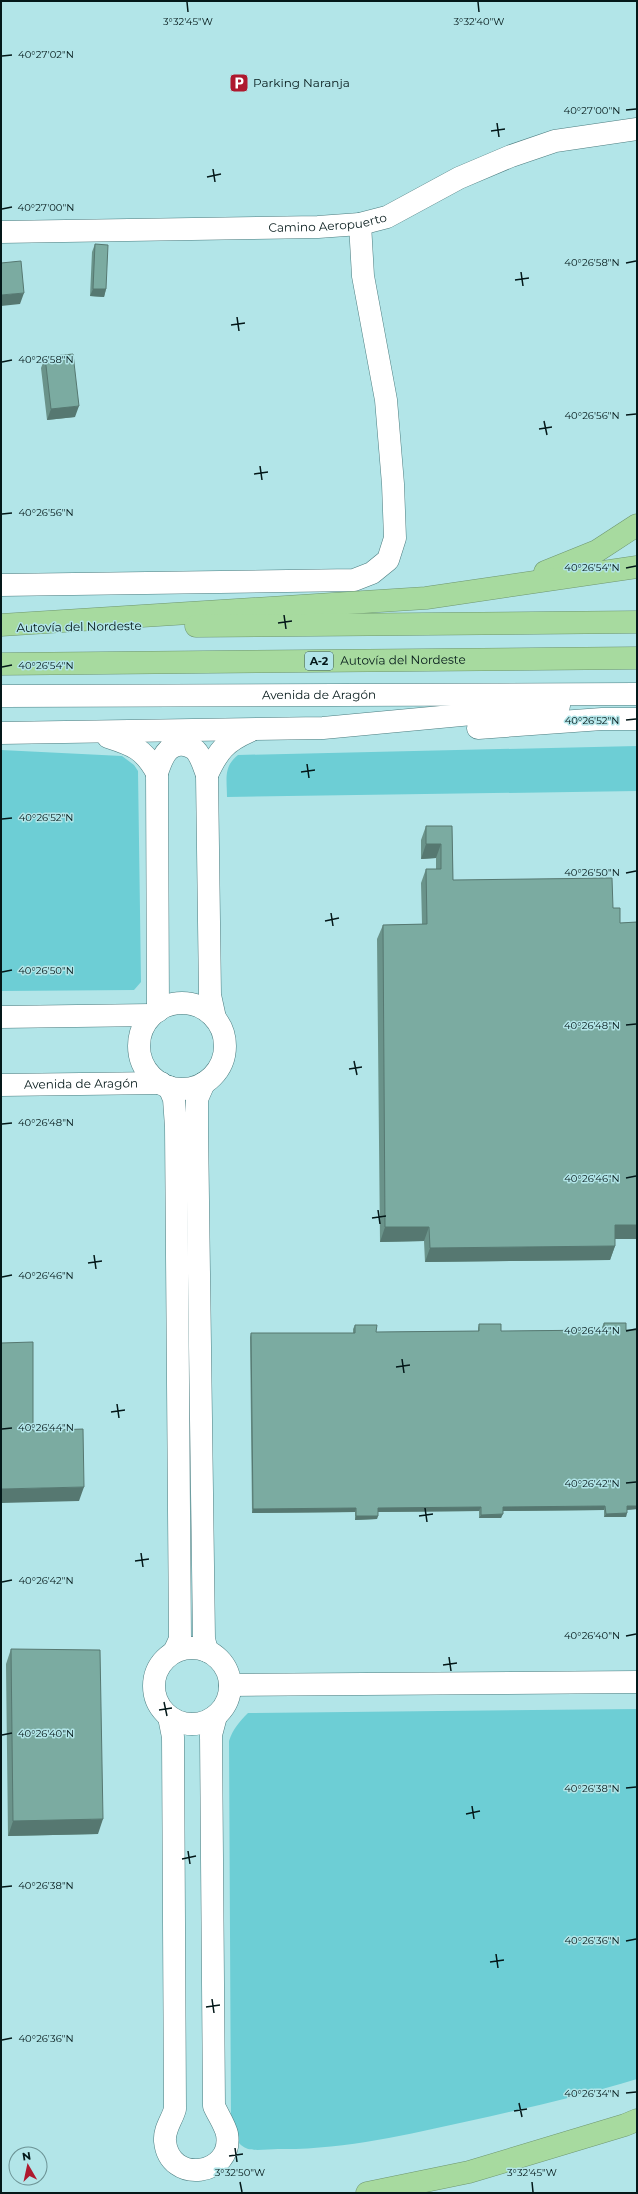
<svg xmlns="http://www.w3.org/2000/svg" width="638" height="2194" font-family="Montserrat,sans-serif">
	<rect width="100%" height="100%" fill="#b2e5e8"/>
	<!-- green -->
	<path fill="#6dced5" d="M637,746v45l-410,6c0,-18 -4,-30 11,-42z
		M1,750l121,6 12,9 4,6 3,211 -7,8 -133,1z
		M637,1709v370c-55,17 -111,29 -168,42 -63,14 -126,29 -191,28 -9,0 -22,2 -30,0 -11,-4 -15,-14 -17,-24l-2,-384c4,-12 10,-19 19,-28z"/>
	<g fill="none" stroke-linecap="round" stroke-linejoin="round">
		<!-- minor casing -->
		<g stroke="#4b7c7f" stroke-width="23">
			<g id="minor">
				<path id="s1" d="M1,232l317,-5 42,-3 27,-7 72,-39 52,-22 44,-15 82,-12"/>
				<path d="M1,585l353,-5 18,-7 16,-13 7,-22 -2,-54 -7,-84 -23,-124 -3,-52"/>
				<path id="s2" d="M1,696l636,-2"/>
				<path d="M478,728l124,-9h35"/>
				<path d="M1,733l322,-5 236,-22"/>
				<path d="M108,737c25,8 36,12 49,36"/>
				<path d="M207,775c11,-24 18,-33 43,-44"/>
				<circle cx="182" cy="1046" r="43"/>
				<path d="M158,1011l-1,-238c4,-12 10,-31 27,-28 5,1 10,3 13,7 5,7 7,15 10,23l3,220 5,23"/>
				<path d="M1,1017l151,-2"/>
				<path d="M204,1083l-7,16v28l7,512 3,12"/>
				<path id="s3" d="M1,1085l160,-2"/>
				<path d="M169,1087l5,12 2,28 4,512 -6,13"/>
				<circle cx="192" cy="1686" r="38"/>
				<path d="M230,1685l407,-3"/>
				<path d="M169,1717l4,20 2,372c-3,11 -11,20 -10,32 4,44 69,35 62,-7 -2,-9 -9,-19 -13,-28l-3,-371 5,-19"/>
			</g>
		</g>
		<!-- highway casing -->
		<g stroke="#6e9670" stroke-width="23">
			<g id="highway">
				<path d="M545,572l52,-21 40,-26"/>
				<path d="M1,625l425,-27 211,-31"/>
				<path d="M196,626l441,-4"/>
				<path id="s4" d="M1,664l636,-6"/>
				<path d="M367,2193l102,-21 156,-47 12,-5"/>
			</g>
		</g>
		<!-- minor -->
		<use href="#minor" stroke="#fff" stroke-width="22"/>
		<!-- highway -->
		<use href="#highway" stroke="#a7da9f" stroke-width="22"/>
	</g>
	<!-- wall -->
	<path fill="#6a938a" d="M95,244l11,45 -2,8 -14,-1 2,-44z
		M45,357l30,60 -28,3 -6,-52z
		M426,826h26l1,54 160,28 7,15 17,-1v317h-22v7l-5,14 -185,2 -1,-21 -44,1 -3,-303 6,-14 39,-1 -1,-41 5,-14h10v-11l-15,1v-19z
		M604,1323l22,7h11v179l-10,1 -1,7h-22v-7l-101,1 -2,7h-22v-7l-101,1 -1,7 -22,1v-8l-103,1 -2,-176 1,-4h102v-4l2,-4 21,7 102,-1v-3l1,-4 22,7 101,-1v-3z
		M11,1649l87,185 -90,2 -2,-172z"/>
	<!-- shaded-wall -->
	<path fill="#567871" d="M93,289h13l-2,8 -14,-1z
		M24,293l-4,11 -19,2v-11z
		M79,406l-4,11 -28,3 4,-11z
		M426,844h15l-5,14 -15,1z
		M615,1225h22v14h-27z
		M385,1227h44l-5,14 -44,1z
		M615,1246l-5,14 -185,2 5,-14z
		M84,1487l-5,14 -78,2v-14z
		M605,1506l-1,4 -103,1 2,-4z
		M627,1506h10v3l-11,1z
		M481,1507l-2,4 -102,1 1,-4z
		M356,1508l-1,4 -103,1 1,-4z
		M627,1513l-1,4h-22l2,-3z
		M503,1514l-2,4h-22l2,-3z
		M356,1516h22l-1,3 -22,1z
		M103,1819l-5,15 -90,2 5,-15z"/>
	<!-- building -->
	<path fill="#7baba1" stroke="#567871" d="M95,244l13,1 -2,44h-13z
		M21,261l3,32 -23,2v-32z
		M73,354l6,52 -28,3 -6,-52z
		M426,826h26l1,54 159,-2 1,30h7v15l17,-1v303h-22v21l-185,2 -1,-21h-44l-2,-302 44,-1 -1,-55h15v-25h-15z
		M604,1323h22v7h11v176h-10v7l-21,1 -1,-8 -102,1v7l-22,1v-8l-103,1v8h-22v-8l-103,1 -2,-176h104v-8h22l-1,7 103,-1v-7h22v7l103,-1z
		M33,1342v89l50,-2 1,58 -83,2v-146z
		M11,1649l89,1 3,169 -90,2z"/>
	<!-- ticks -->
	<path fill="none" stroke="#041819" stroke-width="1.5" d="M187,2l1,10M478,2l1,10M2,56l10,-1M626,110l10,-1M497,123l2,14M491,131l14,-2M213,169l2,13M207,177l14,-3M2,209l10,-2M626,263l10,-2M521,272l2,14M515,280l14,-2M237,317l2,14M231,325l14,-2M2,362l10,-2M626,415l10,-1M544,421l3,14M539,429l13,-2M260,466l2,14M254,474l14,-2M2,514l10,-1M626,568l10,-2M284,615l2,14M278,623l14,-2M2,667l10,-2M626,720l10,-1M307,764l2,14M301,772l14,-2M2,819l10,-1M626,873l10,-2M331,913l2,13M325,921l14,-3M2,972l10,-2M626,1025l10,-1M354,1061l3,14M349,1069l13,-2M2,1124l10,-1M626,1178l10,-2M378,1210l2,14M372,1218l14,-2M94,1255l2,14M88,1263l14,-2M2,1277l10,-2M626,1331l10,-2M402,1359l2,14M396,1367l14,-2M117,1404l2,14M111,1412l14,-2M2,1429l10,-1M626,1483l10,-1M425,1508l2,14M419,1516l14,-2M141,1553l2,14M135,1561l14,-2M2,1582l10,-2M626,1636l10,-2M449,1657l2,14M443,1665l14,-2M164,1702l3,14M159,1710l13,-2M2,1735l10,-2M626,1788l10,-1M472,1806l2,13M466,1814l14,-3M188,1851l2,13M182,1859l14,-3M2,1887l10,-1M626,1941l10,-2M496,1954l2,14M490,1962l14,-2M212,1999l2,14M206,2007l14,-2M2,2040l10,-2M626,2093l10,-1M519,2103l3,14M514,2111l13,-2M235,2148l2,14M229,2156l14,-2M240,2182l2,10M532,2182l1,10"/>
	<!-- icons -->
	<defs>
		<g id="parking-square" transform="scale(1)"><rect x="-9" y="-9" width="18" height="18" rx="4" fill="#ae192e" stroke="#b2e5e8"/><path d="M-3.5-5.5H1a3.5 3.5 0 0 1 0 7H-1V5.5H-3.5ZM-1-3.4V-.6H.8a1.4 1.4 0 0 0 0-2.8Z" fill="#fff"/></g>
	</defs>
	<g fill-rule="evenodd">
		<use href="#parking-square" x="239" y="83"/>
	</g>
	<g text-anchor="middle" stroke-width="3" stroke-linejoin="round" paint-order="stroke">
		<!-- shield labels -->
		<rect fill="#b2e5e8" stroke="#385657" stroke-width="1" x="305" y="652" width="28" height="18" rx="3"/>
		<g font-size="11" font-weight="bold" fill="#041819">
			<text x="319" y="665">A-2</text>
		</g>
		<!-- poi labels -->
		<g font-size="12" fill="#041819" stroke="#b2e5e8" text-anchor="start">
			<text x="253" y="87">Parking Naranja</text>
		</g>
		<!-- street labels -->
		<g font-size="12" fill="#041819" stroke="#b2e5e8">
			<text dy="4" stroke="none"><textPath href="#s1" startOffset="327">Camino Aeropuerto</textPath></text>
			<text transform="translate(79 627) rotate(-1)" y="4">Autovía del Nordeste</text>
			<text dy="4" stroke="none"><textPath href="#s4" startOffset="402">Autovía del Nordeste</textPath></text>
			<text dy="4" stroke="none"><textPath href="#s2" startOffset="318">Avenida de Aragón</textPath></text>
			<text dy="4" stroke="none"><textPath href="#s3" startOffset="80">Avenida de Aragón</textPath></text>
		</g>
	</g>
	<g font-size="10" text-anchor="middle" fill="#041819" stroke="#b2e5e8" stroke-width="3" stroke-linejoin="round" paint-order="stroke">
		<text x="188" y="25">3°32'45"W</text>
		<text x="479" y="25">3°32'40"W</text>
		<text x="46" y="58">40°27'02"N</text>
		<text x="592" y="114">40°27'00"N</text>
		<text x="46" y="211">40°27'00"N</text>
		<text x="592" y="266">40°26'58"N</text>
		<text x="46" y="363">40°26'58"N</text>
		<text x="592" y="419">40°26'56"N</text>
		<text x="46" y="516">40°26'56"N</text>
		<text x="592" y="571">40°26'54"N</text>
		<text x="46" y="669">40°26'54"N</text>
		<text x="592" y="724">40°26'52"N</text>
		<text x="46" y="821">40°26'52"N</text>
		<text x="592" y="876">40°26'50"N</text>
		<text x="46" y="974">40°26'50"N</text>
		<text x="592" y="1029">40°26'48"N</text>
		<text x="46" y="1126">40°26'48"N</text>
		<text x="592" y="1182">40°26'46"N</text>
		<text x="46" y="1279">40°26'46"N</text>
		<text x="592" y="1334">40°26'44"N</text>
		<text x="46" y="1431">40°26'44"N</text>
		<text x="592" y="1487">40°26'42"N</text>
		<text x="46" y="1584">40°26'42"N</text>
		<text x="592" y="1639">40°26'40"N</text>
		<text x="46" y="1737">40°26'40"N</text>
		<text x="592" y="1792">40°26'38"N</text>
		<text x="46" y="1889">40°26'38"N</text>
		<text x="592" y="1944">40°26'36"N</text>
		<text x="46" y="2042">40°26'36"N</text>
		<text x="592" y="2097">40°26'34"N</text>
		<text x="240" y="2176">3°32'50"W</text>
		<text x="532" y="2176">3°32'45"W</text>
	</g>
	<!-- border -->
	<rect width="638" height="2194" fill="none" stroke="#041819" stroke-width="4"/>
	<!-- north arrow -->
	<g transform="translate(28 2166) rotate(351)"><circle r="19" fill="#b2e5e8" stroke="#6c9395"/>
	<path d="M0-3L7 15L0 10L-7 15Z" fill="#ae192e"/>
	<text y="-6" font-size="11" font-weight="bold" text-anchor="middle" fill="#041819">N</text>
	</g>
</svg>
